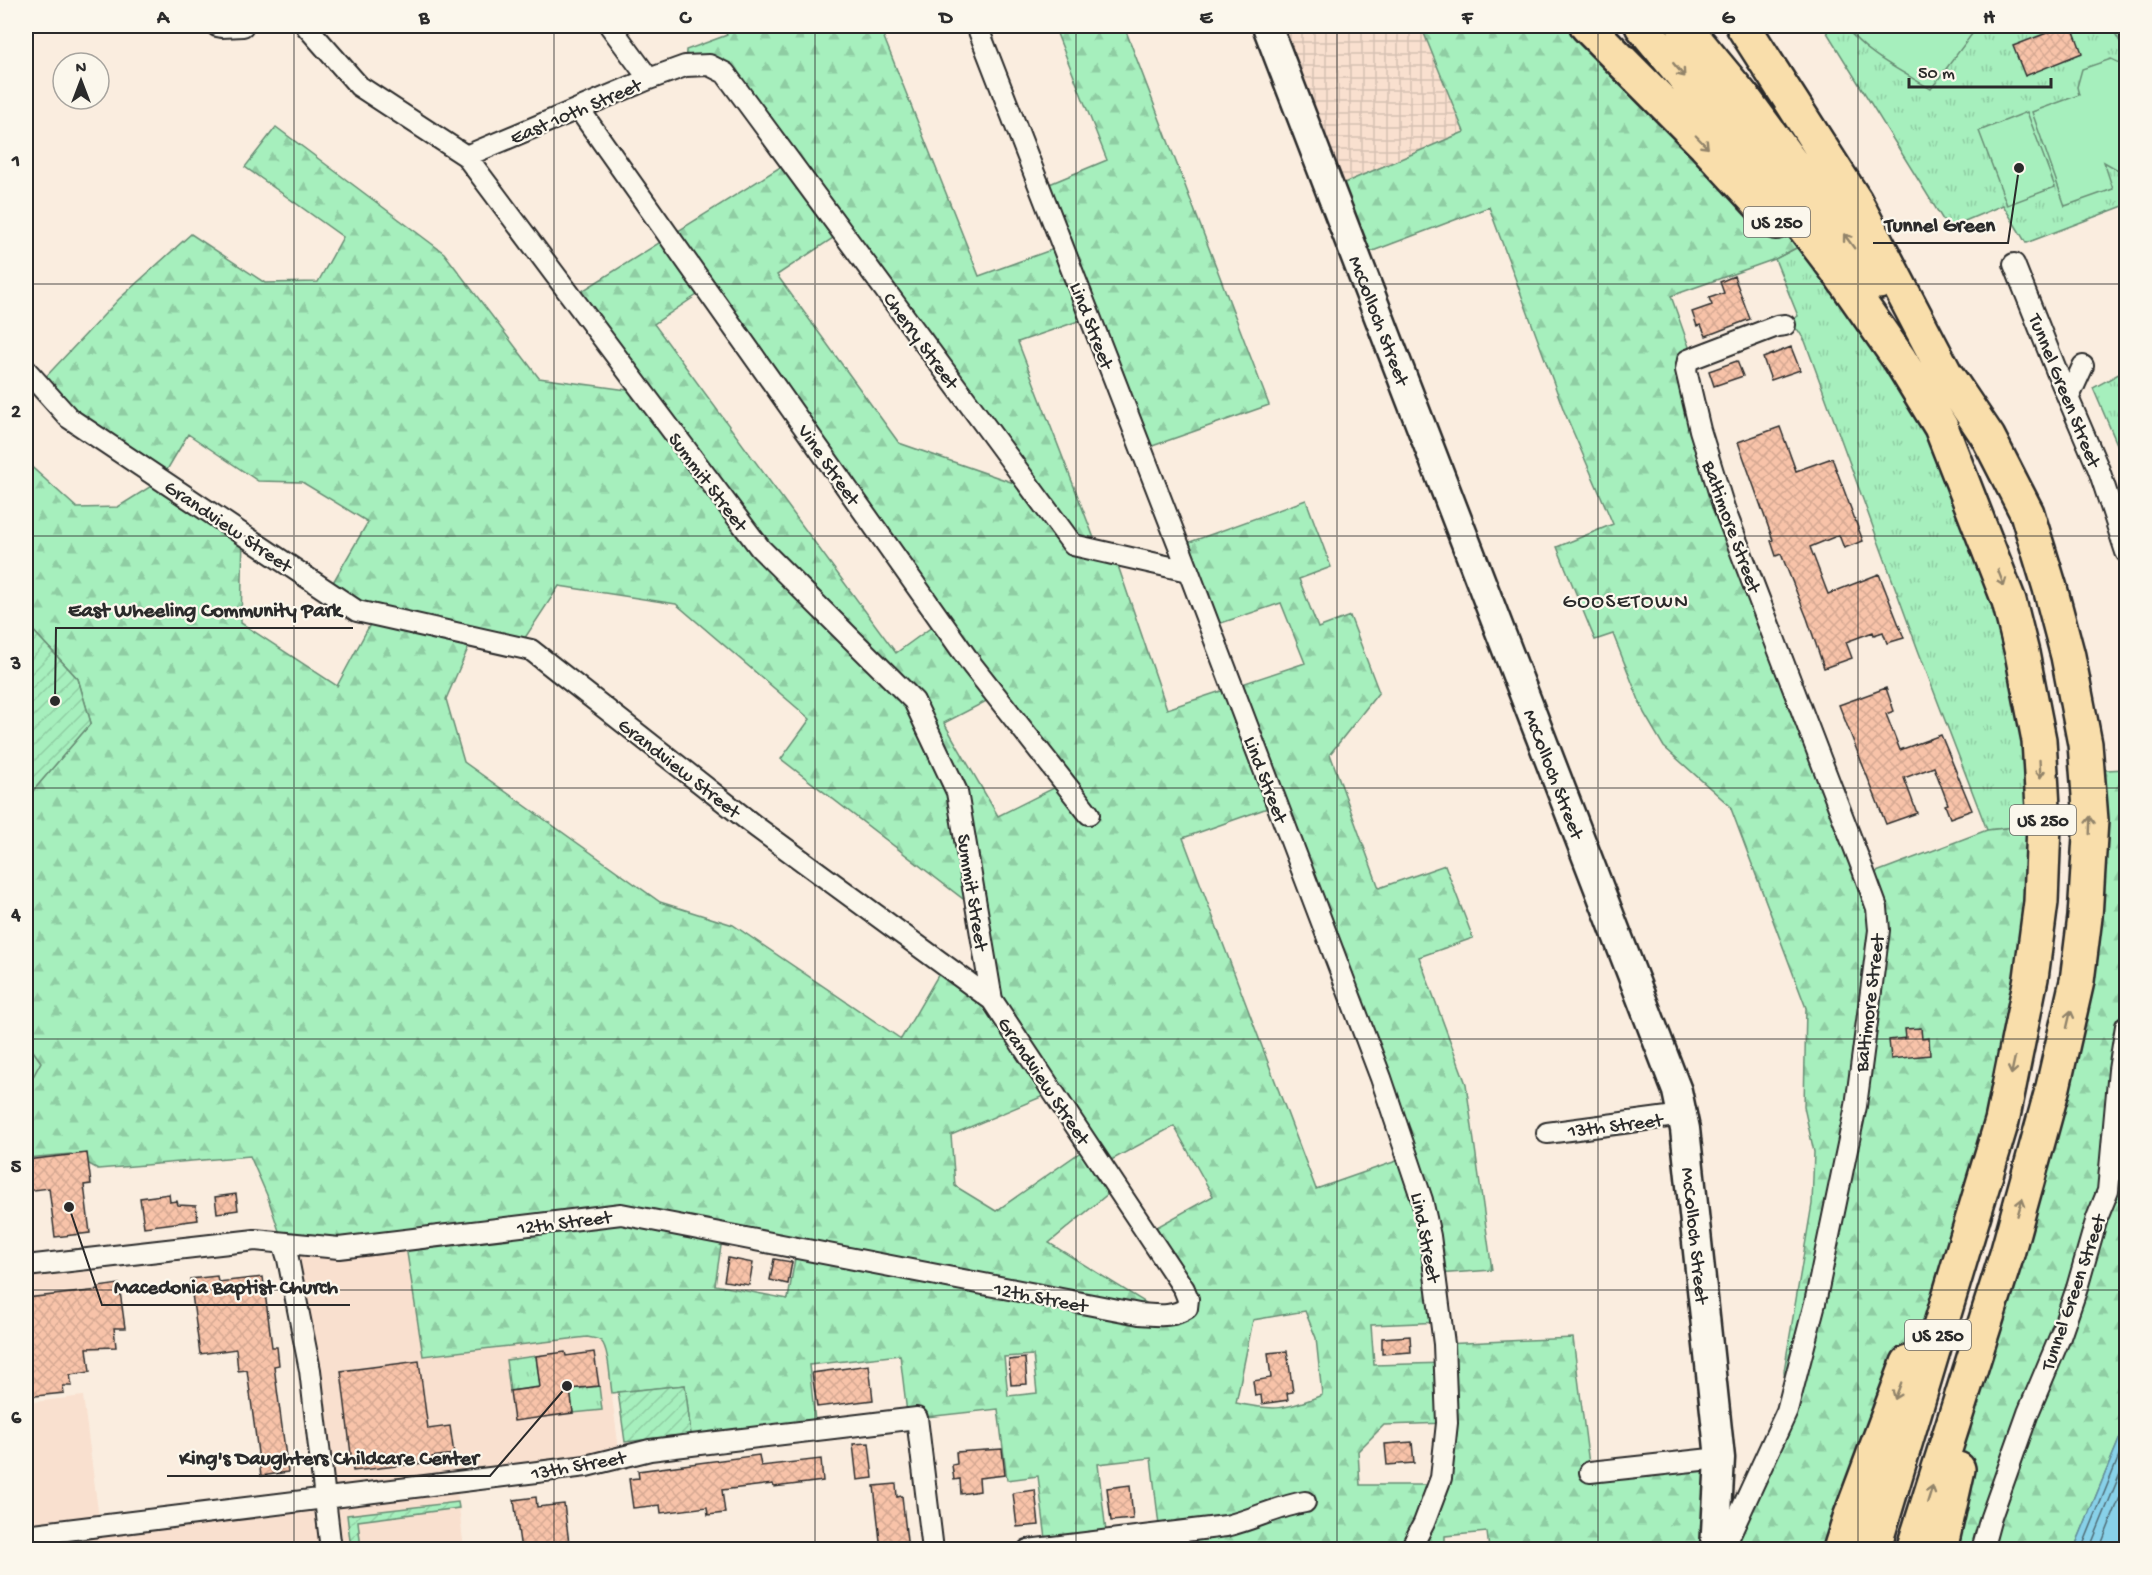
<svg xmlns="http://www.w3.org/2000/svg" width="2152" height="1575" font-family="'Gochi Hand',sans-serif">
	<defs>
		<pattern id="industrial-grid" width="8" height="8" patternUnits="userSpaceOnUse" patternTransform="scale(1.5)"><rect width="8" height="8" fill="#f9e0cf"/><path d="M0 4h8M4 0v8" fill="none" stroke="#d6c0b2"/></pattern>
		<pattern id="grass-tufts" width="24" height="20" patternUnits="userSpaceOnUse" patternTransform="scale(1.5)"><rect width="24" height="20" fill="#a6efbd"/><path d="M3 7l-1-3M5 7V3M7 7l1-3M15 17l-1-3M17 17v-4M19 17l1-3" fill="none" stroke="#8fcda3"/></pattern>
		<pattern id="forest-firs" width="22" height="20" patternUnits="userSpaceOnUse" patternTransform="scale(1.5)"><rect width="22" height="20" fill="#a6efbd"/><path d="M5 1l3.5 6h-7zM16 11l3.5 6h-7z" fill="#8fcda3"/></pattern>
		<pattern id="garden-furrows" width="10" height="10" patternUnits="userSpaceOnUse" patternTransform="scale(1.5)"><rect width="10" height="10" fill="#a6efbd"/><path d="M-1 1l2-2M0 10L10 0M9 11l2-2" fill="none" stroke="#8fcda3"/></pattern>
		<pattern id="building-cross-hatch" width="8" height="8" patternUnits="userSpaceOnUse" patternTransform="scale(1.5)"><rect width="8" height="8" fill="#f8c3a9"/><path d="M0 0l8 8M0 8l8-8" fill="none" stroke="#d5a892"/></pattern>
	</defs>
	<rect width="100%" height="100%" fill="#faeddf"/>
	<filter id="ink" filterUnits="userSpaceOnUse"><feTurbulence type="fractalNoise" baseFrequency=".0167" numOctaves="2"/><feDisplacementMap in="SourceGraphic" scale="12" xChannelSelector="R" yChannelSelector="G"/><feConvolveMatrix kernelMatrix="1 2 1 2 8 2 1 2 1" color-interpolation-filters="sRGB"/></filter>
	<g filter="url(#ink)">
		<!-- built -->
		<path fill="#f9e0cf" d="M405,1240l18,116 164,-19 16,5 3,7 12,94 -1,16 -161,23 8,67h-438v-146l57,-7 17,130 225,-28 -42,-255z
			M90,1259l11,90 -75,10v-93z"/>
		<!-- industrial -->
		<path fill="url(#industrial-grid)" d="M1267,26h154l43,106 -134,57z"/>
		<!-- grass -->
		<path fill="url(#grass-tufts)" stroke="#688d74" stroke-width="1.5" d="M1823,26h288l15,26v153l-100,38 -23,-38 -55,23z
			M1798,247l59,78 79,119 44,80 64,300 -57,6 -69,-180 -113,-309 -7,-11 -13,-5 13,-9 -23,-57z
			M2126,370v95l-33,-77z
			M26,1041l15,21 -12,23 -3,-2z
			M536,1356l4,31 -30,4 -4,-31z
			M599,1386l3,24 -29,3 -3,-24z"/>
		<!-- forest -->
		<path fill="url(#forest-firs)" stroke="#688d74" stroke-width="1.5" fill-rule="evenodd" d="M721,26h185l-23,9 96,241 83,-30 -22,-58 67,-28 -53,-134h70l145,379 -128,45 -51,-133 -72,25 81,209 15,3 53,155 138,-46 -24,-60 -72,24 -30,-81 127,-46 25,67 -32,12 19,49 32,-12 29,76 -49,62 49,134 66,-23 28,73 -54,19 47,127 26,186 -56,4 6,48 -71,3 3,40 72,-2 -2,-19 129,-6 17,134 130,-14 -2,53h23l46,-100 -3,-40 28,-167 2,-52 -10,-45 2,-99 -76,-202 -66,-59 -20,-34 -31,-79 -18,6 -38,-93 56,-23 -49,-113 -75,-204 -132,50 -27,-68 134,-57 -43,-106h166l180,185 31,36 -23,12 -104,37 22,62 -3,30 176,488 121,-46 57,-6 -42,297 -115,298 -47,130h-351l-2,-17 -42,4v14l-417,-1 19,-2 -9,-71 -31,4 -9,-71 -81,9 -10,-5 -7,-58 -91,10 7,66 -124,14 -7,-60 -73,8c-2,-11 -3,-45 -11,-52 -4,-3 -10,-3 -14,-4l-164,19 -18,-116 -122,3 -16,-48 -17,-39 -152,13 -27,-15 -45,4v-75l3,1 12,-22 -15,-21v-242l65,-76 -13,-44 -52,-56v-161l51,46 41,-1 43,-27 -123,-95 -12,13v-28l13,14 80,-85 72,-65 74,49 53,-1 25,-45 -98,-70 31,-40 168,126 95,125 103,14 -71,-94 219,-137 -65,-88 -40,-7 1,-16 41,-15zM842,232l189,257 -132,-46 -122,-168zM706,289l234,332 -44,32 -242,-329zM188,434l70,47 44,1 66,40 -40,69 47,24 -38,71 -96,-63 2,-88 -82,-55zM559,586l117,18 134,115 -29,40 195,150 15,90 -47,-34 -43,74 -168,-114 -73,-23 -196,-140 -18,-63 27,-62 46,10zM996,696l68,87 -66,33 -54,-93zM1276,805l132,352 -92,32 -133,-351zM1053,1092l36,54 -93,65 -41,-25 -4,-51zM1174,1126l39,70 -67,37 41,75 -20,8 -118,-73 67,-56 -14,-22zM723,1233l74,14 -9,52 -73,-14zM1305,1311l11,27 6,57c-37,15 -47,16 -86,8l17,-83zM1033,1355l4,38 -29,3 -4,-39zM1447,1423l-9,62h-78l-2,-34 26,-26zM1151,1458l9,76 -53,6 -9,-76z
			M2111,26h15v26z
			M2126,769v654l-52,126 -134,1 67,-296 70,-273 10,-210z"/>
		<!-- garden -->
		<path fill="url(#garden-furrows)" stroke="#688d74" stroke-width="1.5" d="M26,623l52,56 13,44 -65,76z
			M685,1385l6,49 -66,8 -7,-50z
			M458,1502l1,6 -101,13 3,28h-10l-4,-34z"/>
		<!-- pitch -->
		<path fill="#a6efbd" stroke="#688d74" stroke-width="1.5" d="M1845,26h133l-47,63c-30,-18 -66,-35 -86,-63z
			M2111,59l15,7v101l-8,3 -14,-8 9,27 -48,17 -33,-94 47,-17 -2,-8 5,-18z
			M2027,112l28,75 -48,18 -28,-74z"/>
		<!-- water -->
		<path fill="#88d1e9" stroke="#638f9d" stroke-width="1.5" d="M2126,1423v126h-52z"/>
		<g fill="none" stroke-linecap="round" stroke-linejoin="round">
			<!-- shore -->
			<path stroke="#506d77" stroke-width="1.5" d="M2081,1550l45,-111
				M2089,1550l37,-91
				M2099,1550l27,-68"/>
		</g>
		<!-- building -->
		<path fill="url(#building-cross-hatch)" stroke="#2b2b2b" stroke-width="1.5" d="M2065,26h7l10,27 -57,23 -12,-30z
			M1734,276l16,43 -44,17 -5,-11 -4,1 -5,-14 20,-7 -3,-7 15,-5 -4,-11z
			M1791,347l9,23 -29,10 -8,-22z
			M1737,361l6,15 -29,10 -5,-15z
			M1780,427l16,44 36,-13 31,83 -19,7 -5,-13 -29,12 18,47 51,-20 25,64 -17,5 -4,-11 -9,3 -1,-3 -27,10 6,16 -28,10 -17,-50 -26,-64 -5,2 -5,-15 2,-1 -35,-98z
			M1886,688l8,23 -8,3 14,36 41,-15 31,75 -22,8 -5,-13 3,-1 -14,-37 -30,11 13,35 -31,11 -47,-119z
			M1921,1028l1,11 7,-1 1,17 -39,4 -2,-19 17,-2 -1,-9z
			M87,1153l4,31 -7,1 6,48 -35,4 -6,-49 -23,3v-31z
			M169,1194l1,8 7,-1 1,4 18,1 2,14 -54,7 -4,-29z
			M236,1194l2,16 -21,3 -2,-16z
			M728,1258l25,5 -4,22 -25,-4z
			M774,1259l18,3 -4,22 -18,-4z
			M217,1276l1,6 45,-5 9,70h5l2,18 -5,1 14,106 -27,4 -14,-106 -9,1 -2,-22 -36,5 -10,-75z
			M119,1284l6,44h-11l2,19 -29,1 3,24 -20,3 2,11h-9l1,7 -38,4v-99l73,-8 -1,-3z
			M1410,1336l1,16 -29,2v-16z
			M1287,1351l6,41 -6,1 1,7 -26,4 -1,-9 -6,1 -2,-15 18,-3 -3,-25z
			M565,1352l1,4 28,-4 5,34 -29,3 3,24 -59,8 -4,-30 30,-4 -4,-31z
			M1025,1358l2,26 -16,1 -2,-25z
			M419,1361l9,68 22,-3 4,28 -22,3v5l-79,9 -12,-100z
			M869,1365l4,35 -56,7 -5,-34z
			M1412,1442l2,21 -27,2 -2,-21z
			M869,1443l4,35 -16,2 -4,-36z
			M1002,1449l3,26 -26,3 1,13 -19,3 -1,-15 -6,1 -2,-15 5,-1 -1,-12z
			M759,1455l2,11 60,-7 2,22 -49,6 -1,-3 -51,6 3,23 -17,2 -1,-8 -46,6 -1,-8 -27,3 -4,-29 10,-1 -1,-7z
			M896,1484l1,13 5,-1 6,54h-27l-7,-64z
			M1130,1485l3,34 -22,2 -4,-33z
			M1035,1490l4,35 -22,2 -4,-34z
			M536,1497l1,10 27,-3 5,39 -31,3v4h-17l-7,-50z"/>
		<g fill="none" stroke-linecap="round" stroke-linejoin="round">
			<!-- street casing -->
			<g stroke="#2b2b2b" stroke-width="24">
				<path id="street" d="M217,26l5,1 21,-1
					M306,26l53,60 107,70 294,392 154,153 43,91 35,208
					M610,26l39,53
					M977,26l202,520 202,532 41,122 8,36 14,108 3,79 -6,55 -17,45 -14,27
					M579,109l393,556 117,149
					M466,156l183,-77 36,-13 24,-1 16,8 348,472 115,26
					M2014,264l43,108 42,98 27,82
					M26,370l43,48 288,193 174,39 224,176 237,174 192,289 4,10 -1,9c-15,10 -30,7 -48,6l-518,-100 -282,34 -84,-8 -229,26
					M2069,397l14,-31
					M1547,1133l136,-18
					M283,1243l5,16 22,111 21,180
					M1590,1472l130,-14
					M26,1535l560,-69 64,-16 267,-32 16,132
					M1028,1550l198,-24c27,-6 52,-20 79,-24
					M1723,1550l64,-139 28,-108 41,-197 23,-176 -2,-22 -14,-38 -139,-362 -24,-78 -14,-60 2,-10 89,-34 8,-1
					M1982,1550l9,-33 37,-104 32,-76 17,-49 20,-70 11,-27 11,-121 7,-44"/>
			</g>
			<!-- secondary casing -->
			<g stroke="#2b2b2b" stroke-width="33">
				<g id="secondary">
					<path id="s1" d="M1267,26l410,1065 8,38 35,329 -5,92"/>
				</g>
			</g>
			<!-- highway casing -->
			<g stroke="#2b2b2b" stroke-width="38">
				<path id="highway" d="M1587,26l118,119 71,77
					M1642,26l107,129 93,122 58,83 41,67 68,174 13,52 17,87 5,84 -3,78 -10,76 -29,143 -129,429
					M1684,26l62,75 133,181
					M1743,26l112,175 90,172 43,64 39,76 23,75 18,68 17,88 6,76 -6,97 -8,64 -24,106 -46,167 -94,296
					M1840,1550l10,-32 58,-155
					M1940,1550l18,-81"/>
			</g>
			<!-- street -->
			<use href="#street" stroke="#fbf7ec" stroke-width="20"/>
			<!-- secondary -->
			<use href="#secondary" stroke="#fbf7ec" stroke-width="28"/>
			<!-- highway -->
			<use href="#highway" stroke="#f9deab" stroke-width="33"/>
		</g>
		<!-- one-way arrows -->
		<defs><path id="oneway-shaft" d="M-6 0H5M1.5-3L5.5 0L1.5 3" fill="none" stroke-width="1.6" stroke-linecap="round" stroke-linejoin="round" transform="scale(1.5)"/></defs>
		<g stroke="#92846b">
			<use href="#oneway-shaft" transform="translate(1679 70) rotate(50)"/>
			<use href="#oneway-shaft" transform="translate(1702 142) rotate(46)"/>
			<use href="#oneway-shaft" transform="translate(1849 241) rotate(-126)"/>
			<use href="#oneway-shaft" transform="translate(2001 578) rotate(69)"/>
			<use href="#oneway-shaft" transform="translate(2040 769) rotate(87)"/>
			<use href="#oneway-shaft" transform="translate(2090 825) rotate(-88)"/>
			<use href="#oneway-shaft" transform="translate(2069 1019) rotate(-77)"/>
			<use href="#oneway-shaft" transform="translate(2013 1066) rotate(102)"/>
			<use href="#oneway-shaft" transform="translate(2020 1207) rotate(-74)"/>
			<use href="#oneway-shaft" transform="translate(1898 1391) rotate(111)"/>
			<use href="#oneway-shaft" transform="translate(1930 1494) rotate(-73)"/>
		</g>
	</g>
	<!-- grid -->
	<path fill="none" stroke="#2b2b2b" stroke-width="1.5" stroke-opacity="0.55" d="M294,26v1524M554,26v1524M815,26v1524M1076,26v1524M1337,26v1524M1598,26v1524M1858,26v1524M26,284h2100M26,536h2100M26,788h2100M26,1039h2100M26,1290h2100"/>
	<g text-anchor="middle" stroke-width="4.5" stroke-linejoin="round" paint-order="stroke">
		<!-- shield labels -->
		<g fill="#fbf7ec" stroke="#696865" stroke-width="1.5">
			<rect x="1744" y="207" width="66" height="30" rx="4.5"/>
			<rect x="2010" y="805" width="66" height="30" rx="4.5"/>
			<rect x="1905" y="1320" width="66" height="30" rx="4.5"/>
		</g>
		<g font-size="18" font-weight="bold" fill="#2b2b2b">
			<text x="1777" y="228">US 250</text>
			<text x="2043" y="826">US 250</text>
			<text x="1938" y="1341">US 250</text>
		</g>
		<!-- street labels -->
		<g font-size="20" fill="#2b2b2b" stroke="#fbf7ec">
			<text transform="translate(575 110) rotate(-23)" y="7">East 10th Street</text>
			<text dy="7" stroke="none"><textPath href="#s1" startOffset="315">McColloch Street</textPath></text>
			<text transform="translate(1093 325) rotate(69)" y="7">Lind Street</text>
			<text transform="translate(922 340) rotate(54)" y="7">Cherry Street</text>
			<text transform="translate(2066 390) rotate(68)" y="7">Tunnel Green Street</text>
			<text transform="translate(830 464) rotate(55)" y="7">Vine Street</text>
			<text transform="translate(709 481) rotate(53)" y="7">Summit Street</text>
			<text transform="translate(229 525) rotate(34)" y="7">Grandview Street</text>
			<text transform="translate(1733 526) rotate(70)" y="7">Baltimore Street</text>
			<text transform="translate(680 767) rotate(38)" y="7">Grandview Street</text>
			<text dy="7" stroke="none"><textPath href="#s1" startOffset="801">McColloch Street</textPath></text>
			<text transform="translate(1267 779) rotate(69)" y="7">Lind Street</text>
			<text transform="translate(974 892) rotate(81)" y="7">Summit Street</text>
			<text transform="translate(1868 1003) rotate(-83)" y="7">Baltimore Street</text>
			<text transform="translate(1045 1080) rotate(56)" y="7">Grandview Street</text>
			<text transform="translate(1615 1124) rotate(-7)" y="7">13th Street</text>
			<text transform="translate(564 1221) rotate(-7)" y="7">12th Street</text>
			<text dy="7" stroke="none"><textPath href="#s1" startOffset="1287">McColloch Street</textPath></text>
			<text transform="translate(1427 1237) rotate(79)" y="7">Lind Street</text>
			<text transform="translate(2072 1292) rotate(-71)" y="7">Tunnel Green Street</text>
			<text transform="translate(1041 1296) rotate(11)" y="7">12th Street</text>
			<text transform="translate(578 1464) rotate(-10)" y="7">13th Street</text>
		</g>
		<!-- neighbourhood labels -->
		<g font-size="21" letter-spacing="1.5" fill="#2b2b2b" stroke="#fbf7ec">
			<text x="1626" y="607">GOOSETOWN</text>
		</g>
	</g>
	<!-- callouts -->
	<path fill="none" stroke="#2b2b2b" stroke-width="2" d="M2019 168L2008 243H1873M55 701L56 628H353M69 1207L102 1305H350M567 1386L490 1476H167"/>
	<g fill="#2b2b2b" stroke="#fbf7ec" stroke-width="2">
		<circle cx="2019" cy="168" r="6"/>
		<circle cx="55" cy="701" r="6"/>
		<circle cx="69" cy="1207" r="6"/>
		<circle cx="567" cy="1386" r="6"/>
	</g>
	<g font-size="21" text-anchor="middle" font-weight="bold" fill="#2b2b2b" stroke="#fbf7ec" stroke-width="4.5" stroke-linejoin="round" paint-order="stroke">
		<text x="1940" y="231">Tunnel Green</text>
		<text x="205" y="616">East Wheeling Community Park</text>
		<text x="226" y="1293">Macedonia Baptist Church</text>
		<text x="329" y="1464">King's Daughters Childcare Center</text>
	</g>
	<!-- margin -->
	<rect width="2152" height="1575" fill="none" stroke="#fbf7ec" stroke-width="66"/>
	<!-- north arrow -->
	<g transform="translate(81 81)"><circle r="28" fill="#fbf7ec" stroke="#a8a59f" stroke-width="1.5"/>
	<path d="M0-4.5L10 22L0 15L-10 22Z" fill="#2b2b2b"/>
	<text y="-9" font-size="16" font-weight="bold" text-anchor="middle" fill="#2b2b2b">N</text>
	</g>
	<!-- scale -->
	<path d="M1909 78v9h142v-9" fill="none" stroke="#2b2b2b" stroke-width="3"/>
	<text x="1918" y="78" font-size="18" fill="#2b2b2b" stroke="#fbf7ec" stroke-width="4.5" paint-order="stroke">50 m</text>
	<rect x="33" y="33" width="2086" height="1509" fill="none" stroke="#2b2b2b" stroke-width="2"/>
	<g font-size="20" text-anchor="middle" font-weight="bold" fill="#2b2b2b">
		<text x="163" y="23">A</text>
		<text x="424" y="23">B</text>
		<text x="685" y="23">C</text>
		<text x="946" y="23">D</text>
		<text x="1206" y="23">E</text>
		<text x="1467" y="23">F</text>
		<text x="1728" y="23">G</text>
		<text x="1989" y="23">H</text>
		<text x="16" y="166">1</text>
		<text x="16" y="417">2</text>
		<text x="16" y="669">3</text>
		<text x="16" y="920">4</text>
		<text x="16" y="1172">5</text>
		<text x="16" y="1423">6</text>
	</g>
</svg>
